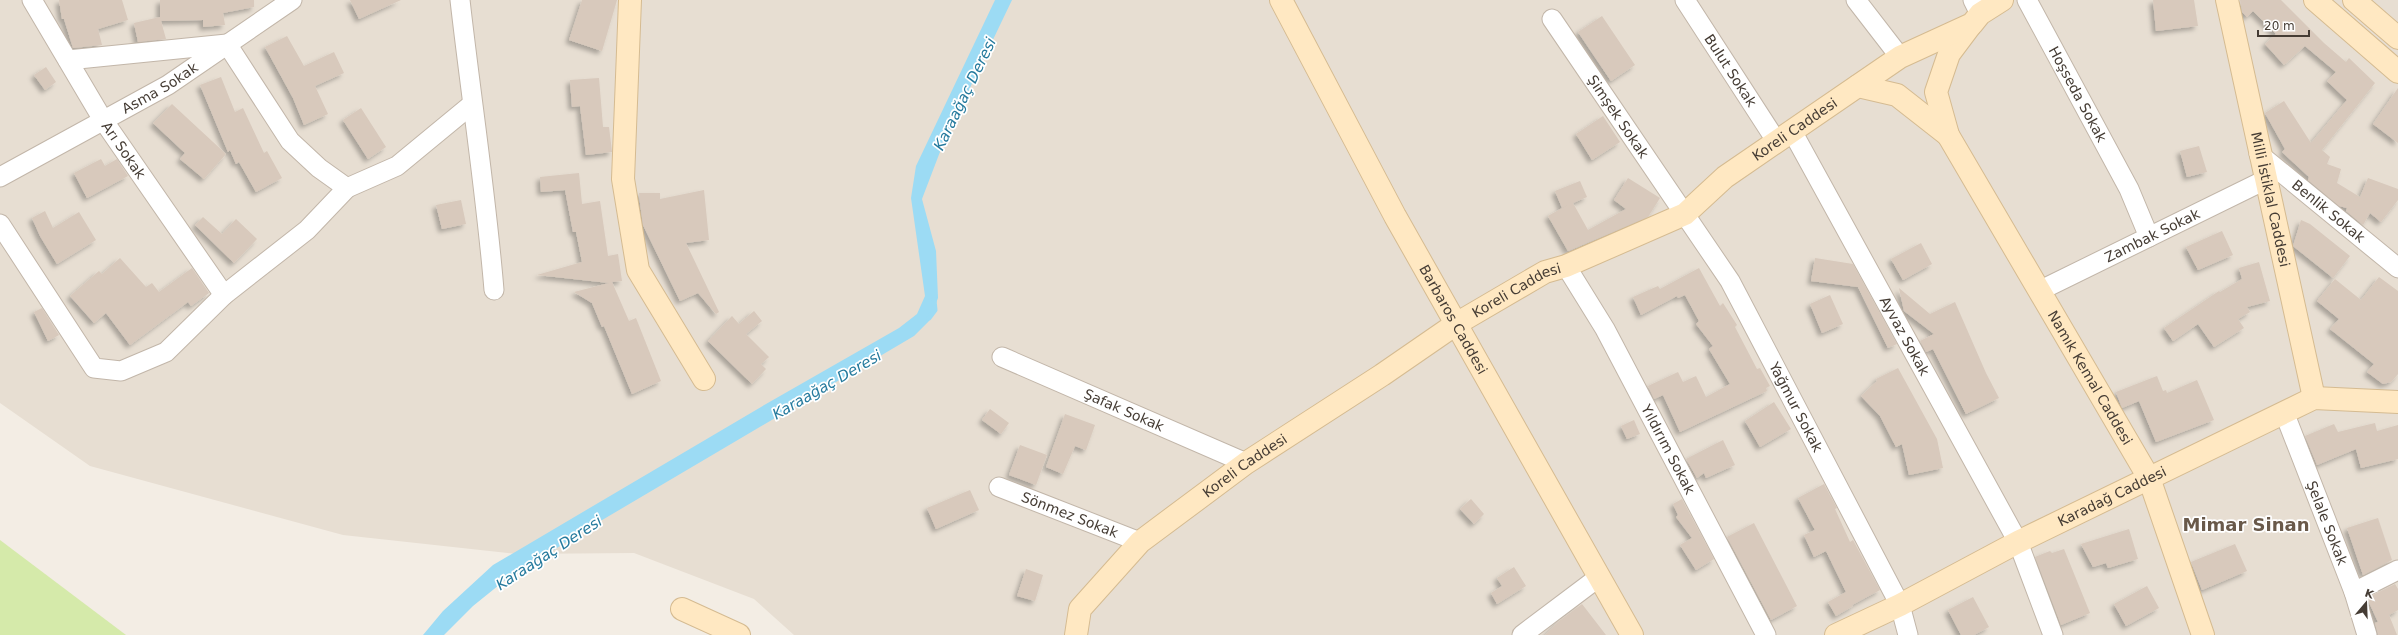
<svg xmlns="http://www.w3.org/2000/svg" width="2398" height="635" font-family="'DejaVu Sans',sans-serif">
	<defs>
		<filter id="shadow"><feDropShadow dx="-3.5" dy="3.5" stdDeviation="2" flood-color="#0004"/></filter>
	</defs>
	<rect width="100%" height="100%" fill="#f3ede4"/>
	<!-- residential -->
	<path fill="#e7ded2" d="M0,0h2398v635h-1604l-40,-36 -120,-46 -118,1 -173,-19 -253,-69 -90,-63z"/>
	<!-- green -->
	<path fill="#d5eaaa" d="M0,540l126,95h-126z"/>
	<!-- water -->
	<path fill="#9cdbf4" d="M995,0h17l-69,144 -21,55 14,52 2,47 -9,23 -15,15 -322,190 -88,55 -31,25 -29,29h-21l20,-24 50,-46 273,-161 133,-76 18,-14 8,-18 -14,-98 5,-32z"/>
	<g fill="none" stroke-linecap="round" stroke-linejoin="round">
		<!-- stream -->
		<path stroke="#9cdbf4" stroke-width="5" d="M929,318l6,-8 -1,-10"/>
	</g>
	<!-- building -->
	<path fill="#d8c9bc" filter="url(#shadow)" d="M59,0h63l6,20 -30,9 4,16 -29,3 -9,-29h-2z
		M160,0h94v7l-31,6 2,12 -22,2v-7l-42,1 5,18 -28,3 -4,-19 26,-6z
		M350,0h51l-42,19z
		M582,0h35l-15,51 -33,-11z
		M2153,0h41l4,26 -42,5z
		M2240,0h41l43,43 22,19 3,-4 26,25 -53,67 8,7 -3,7 14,5 -4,14 23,14 8,-19 30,11v11l-17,22 -11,-9 -7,12 -17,-14 1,-3 -8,-2 -31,-26 1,-3 -27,-25 3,-3 -20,-36 19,-12 27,42 36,-43 -20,-19 9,-9 -31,-26 -21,19 -19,-21 11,-10 -23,-23 -6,6 -5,-5z
		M1602,16l33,49 -24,16 -33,-49z
		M287,36l17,30 30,-14 10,21 -29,13 13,28 -24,11 -11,-27 -28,-51z
		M46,67l10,15 -11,8 -11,-15z
		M221,77l14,35 8,-4 21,45 3,-2 15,27 -26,14 -17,-30 -3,2 -6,-14 -2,2 -28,-67z
		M599,78l4,49h6l3,25 -26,3 -6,-49 -8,1 -2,-27z
		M2398,88v55l-25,-19z
		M172,104l54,50 -22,25 -24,-20 5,-6 -32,-30z
		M361,108l25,39 -18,12 -25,-39z
		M1603,116l17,26 -28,18 -16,-26z
		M2199,146l8,26 -20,5 -7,-26z
		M101,159l4,7 12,-7 11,17 -41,22 -13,-25z
		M579,173l3,31 18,-3 8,55 10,-2 4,27 -10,1 17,39 7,-3 25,63 -29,13 -28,-68 -2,1 -10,-24 -18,-11 35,-9 -72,-8 45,-13 -6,-30h-3l-8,-42 -24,2 -1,-15z
		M1628,178l32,20 -12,19 -80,34 -20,-35 23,-13 -9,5 -7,-17 25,-10 7,16 -14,6 15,27 38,-21 -12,-9z
		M704,190l5,50 -23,3 33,69 -3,2 -18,-21 -18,8 -37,-76 -3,-22 -1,-10h21v6z
		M461,200l5,24 -24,5 -6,-24z
		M45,211l8,17 26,-16 17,28 -39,24 -17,-28 -8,-18z
		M203,217l19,17 14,-15 21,20 -23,24 -39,-38z
		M2301,220l9,4 40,32 -17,22 -40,-32z
		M2222,231l11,24 -35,15 -12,-23z
		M1921,243l11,21 -29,16 -12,-21z
		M120,258l26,29 6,-4 7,9 33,-24 17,25 -18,13 -3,-4 -58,43 -24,-32 -12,10 -24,-27 29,-25 3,3z
		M1815,258l38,6 44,80 -9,4 -30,-61 -47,-6z
		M2259,262l11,39 -23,6 3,5 -12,7 6,9 -30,19 -16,-23 -25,17 -9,-13 55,-37 1,1 22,-13 -3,-11z
		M1699,268l21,38 3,-3 14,22 -2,2 22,42 3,-1 10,18 -4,2 1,3 -87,41 -17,-37 -9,4 -6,-13 30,-14 5,10 13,-6 10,21 24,-13 -21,-35 4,-3 -17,-22 3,-3 -14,-26 -7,3 -1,-2 -36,19 -8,-18 25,-11 2,3z
		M2379,277l19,14v83l-7,8 -8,2 -16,-12 7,-8 -44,-35 9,-10 -22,-18 18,-22 26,21z
		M1899,288l31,26 25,-12 31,71 13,25 -33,16 -33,-65 -7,3 -6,-11 14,-7 -30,-23z
		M1830,295l13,29 -21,9 -12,-29z
		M42,308l17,27 -11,6 -14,-29z
		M754,311l8,10 -16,13 23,23 -8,7 5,5 -14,15 -44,-43 24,-25 7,8z
		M1898,368l39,71 6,29 -34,7 -7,-31 -6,3 -16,-31 -19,-20 16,-15 -1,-2z
		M2157,376l6,15 3,-1 1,3 30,-13 17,40 -58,22 -17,-41 -17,7 -6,-16z
		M1774,402l17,27 -31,18 -15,-26z
		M990,409l19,14 -8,11 -19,-14z
		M1065,414l30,11 -9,25 -11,-4 -12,28 -17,-7z
		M1634,420l6,14 -13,5 -6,-13z
		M2375,423l2,8 21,-6v34l-37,9 -5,-19 -39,16 -12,-29 29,-12 4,8z
		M1723,440l12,25 -29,13 -2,-5 -7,5 -11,-19z
		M1020,445l27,10 -11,30 -27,-10z
		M1824,484l13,24 -2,1 15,33 3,-2 27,50 -28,15 1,1 -17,10 -8,-14 18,-10 -20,-41 -12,6 -10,-22 11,-5 -17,-32z
		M970,490l9,20 -43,19 -9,-21z
		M1471,499l13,15 -10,10 -14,-15z
		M1682,499l32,60 -18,11 -16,-25 12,-7 -16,-21 2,-2 -5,-11z
		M2378,518l14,42 -29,15 -16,-47z
		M1754,523l43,83 -26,14 -44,-83z
		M2129,529l9,30 -30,9 -2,-5 -13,4 -12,-23z
		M2235,544l12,27 -45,19 -11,-28z
		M2064,549l26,64 -29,12 -26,-68 15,-6 2,2z
		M1514,567l12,19 -29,18 -6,-11 11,-7 -5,-8z
		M1026,569l17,6 -8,26 -18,-5z
		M2395,584l3,5v21l-9,5 8,20h-19l-3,-12 3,-1 -11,-24z
		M2147,586l12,22 -33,18 -12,-22z
		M1973,597l16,30 -15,8h-13l-13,-25z
		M1582,604l24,31h-61l13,-13z"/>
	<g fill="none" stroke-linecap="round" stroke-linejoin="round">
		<!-- street casing -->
		<g stroke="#c2b6a9" stroke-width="21">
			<g id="street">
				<path id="s1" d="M32,0l71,120 121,175"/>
				<path d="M460,0c11,97 26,193 34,290"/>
				<path id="s2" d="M1685,0l92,142"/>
				<path d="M1856,0l44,57"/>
				<path d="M1973,0l7,14"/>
				<path id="s3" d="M2027,0l102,189 20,48"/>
				<path id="s4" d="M1552,19l178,262 170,324 8,30"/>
				<path d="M68,60l159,-16 63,97 29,27 28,20 50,-22 74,-61"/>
				<path id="s5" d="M1792,131l226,411 35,93"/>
				<path id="s6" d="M2259,154l139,114"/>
				<path id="s7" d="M0,177l168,-92 124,-85"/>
				<path d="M0,224l94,144 27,3 45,-19 58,-57 83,-65 40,-42"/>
				<path id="s8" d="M1566,266l39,63 161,306"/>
				<path id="s9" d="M2039,291l226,-111"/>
				<path id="s10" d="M1002,357l244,106"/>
				<path id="s11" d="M2284,412l70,180 13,43"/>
				<path id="s12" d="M999,487l141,55"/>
				<path d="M2354,592l44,-22"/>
				<path d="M1522,635l77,-58"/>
			</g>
		</g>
		<!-- secondary casing -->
		<g stroke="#d5bb91" stroke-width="24">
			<g id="secondary">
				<path d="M630,0l-7,179 15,91 66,109"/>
				<path id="s13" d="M1281,0l114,216 237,419"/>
				<path id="s14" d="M2227,0l87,398"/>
				<path d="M2315,0l83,72"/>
				<path d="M2354,0l44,38"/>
				<path id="s15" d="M1970,26l-21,28 -13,38 12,43 201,343 54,157"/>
				<path d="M1858,86l39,9 51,40"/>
				<path d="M682,609l57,26"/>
				<path id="s16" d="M1076,635l4,-26 60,-67 106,-79 136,-88 74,-51 89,-52 21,-6 119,-52 40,-37 175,-120 72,-33 8,-10 22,-14"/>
				<path id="s17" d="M1836,635l64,-30 118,-63 296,-144 84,4"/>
			</g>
		</g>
		<!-- street -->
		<use href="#street" stroke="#fff" stroke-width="19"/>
		<!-- secondary -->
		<use href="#secondary" stroke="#ffe8c2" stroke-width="22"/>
	</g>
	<g text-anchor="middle" stroke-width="3.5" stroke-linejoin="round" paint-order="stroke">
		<!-- street labels -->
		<g font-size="14" fill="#453c34" stroke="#fff">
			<text dy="5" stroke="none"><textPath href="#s2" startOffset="84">Bulut Sokak</textPath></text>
			<text dy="5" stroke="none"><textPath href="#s7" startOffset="183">Asma Sokak</textPath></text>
			<text dy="5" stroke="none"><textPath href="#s3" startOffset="107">Hoşseda Sokak</textPath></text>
			<text dy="5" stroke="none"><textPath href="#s4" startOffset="118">Şimşek Sokak</textPath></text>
			<text dy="5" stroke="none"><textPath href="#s16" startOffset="894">Koreli Caddesi</textPath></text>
			<text dy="5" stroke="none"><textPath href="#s1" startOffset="176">Arı Sokak</textPath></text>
			<text dy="5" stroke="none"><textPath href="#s14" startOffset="204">Milli İstiklal Caddesi</textPath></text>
			<text dy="5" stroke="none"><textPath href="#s6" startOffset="90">Benlik Sokak</textPath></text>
			<text dy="5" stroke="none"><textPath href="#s9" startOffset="126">Zambak Sokak</textPath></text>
			<text dy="5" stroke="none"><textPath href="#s16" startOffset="570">Koreli Caddesi</textPath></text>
			<text dy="5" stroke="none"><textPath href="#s13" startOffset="363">Barbaros Caddesi</textPath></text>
			<text dy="5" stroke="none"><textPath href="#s5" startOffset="234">Ayvaz Sokak</textPath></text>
			<text dy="5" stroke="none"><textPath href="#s15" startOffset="401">Namık Kemal Caddesi</textPath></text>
			<text dy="5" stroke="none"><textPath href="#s4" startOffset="459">Yağmur Sokak</textPath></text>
			<text dy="5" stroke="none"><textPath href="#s10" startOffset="133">Şafak Sokak</textPath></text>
			<text dy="5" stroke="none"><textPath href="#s8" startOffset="210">Yıldırım Sokak</textPath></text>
			<text dy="5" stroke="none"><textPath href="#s16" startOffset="246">Koreli Caddesi</textPath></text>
			<text dy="5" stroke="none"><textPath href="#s17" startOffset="309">Karadağ Caddesi</textPath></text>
			<text dy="5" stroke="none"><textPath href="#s12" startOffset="76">Sönmez Sokak</textPath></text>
			<text dy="5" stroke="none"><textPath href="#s11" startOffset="119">Şelale Sokak</textPath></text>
		</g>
		<!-- water labels -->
		<g font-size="15" font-style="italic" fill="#257a9d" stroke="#fff">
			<text transform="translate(965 94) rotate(-64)" y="5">Karaağaç Deresi</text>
			<text transform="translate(827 385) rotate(-30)" y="5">Karaağaç Deresi</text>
			<text transform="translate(549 553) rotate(-33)" y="5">Karaağaç Deresi</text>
		</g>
		<!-- district labels -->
		<g font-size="18" font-weight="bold" fill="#69594a" stroke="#fff">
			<text x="2246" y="531">Mimar Sinan</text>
		</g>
	</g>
	<!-- north arrow -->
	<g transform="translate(2366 603) rotate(19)" stroke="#ffffff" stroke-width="3" paint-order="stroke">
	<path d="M0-3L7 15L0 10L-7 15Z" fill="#453c34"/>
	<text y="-6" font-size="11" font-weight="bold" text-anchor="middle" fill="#453c34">K</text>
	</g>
	<!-- scale -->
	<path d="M2258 30v6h51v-6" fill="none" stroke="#453c34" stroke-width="2"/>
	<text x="2264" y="30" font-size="12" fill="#453c34" stroke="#ffffff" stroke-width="3" paint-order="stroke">20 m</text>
</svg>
